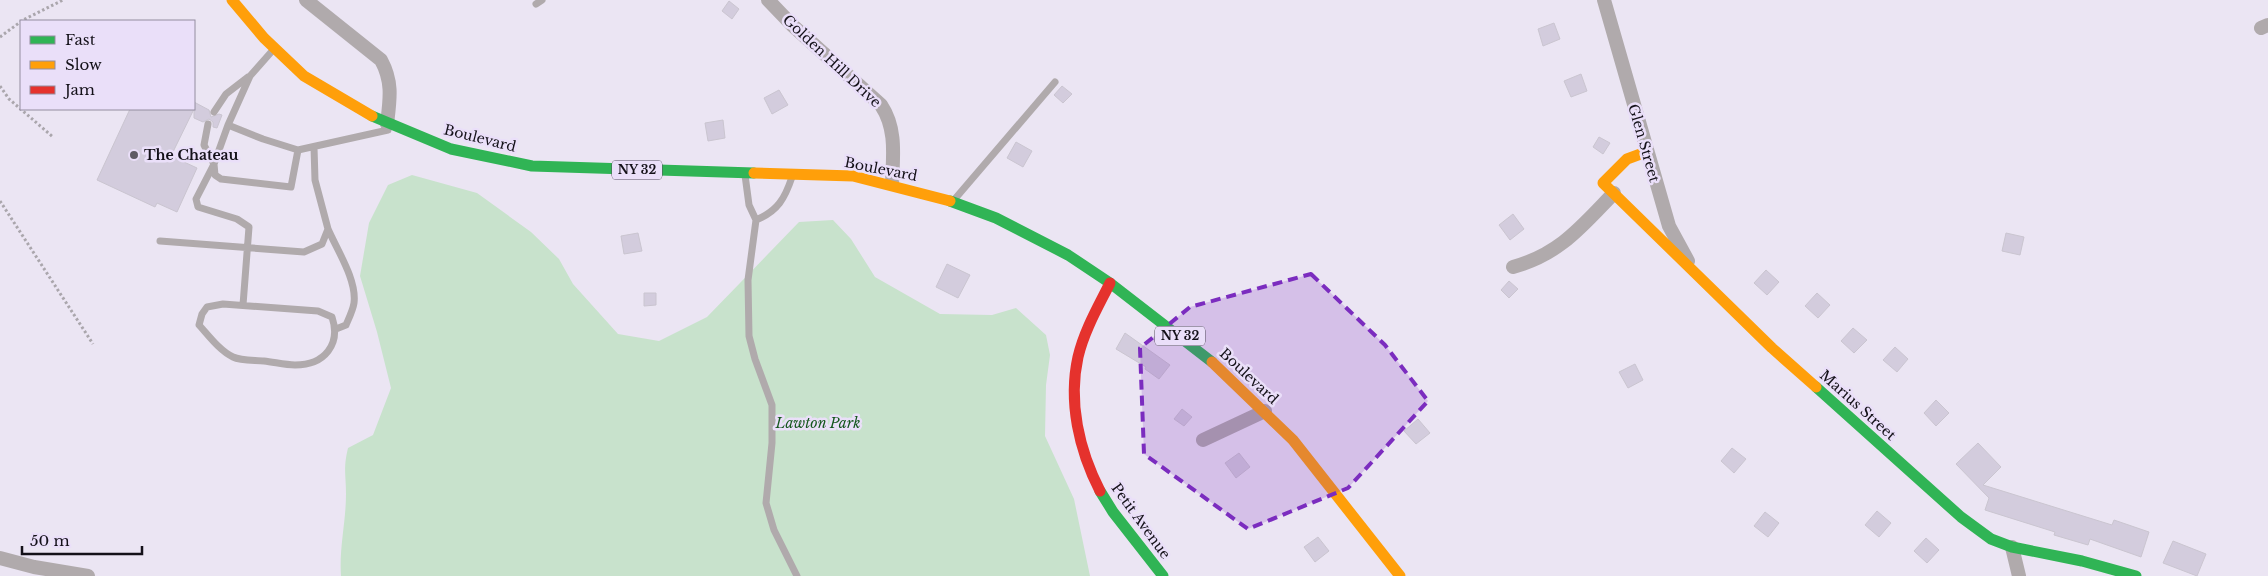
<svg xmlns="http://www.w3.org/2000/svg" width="2268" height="576" font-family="'Libre Baskerville',serif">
	<rect width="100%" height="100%" fill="#ebe5f3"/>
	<!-- green -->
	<path fill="#c8e2cc" d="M412,175l65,18 54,39 28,27 14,25 45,50 41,7 48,-24 92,-95 34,-2 18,19 24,38 65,37 52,1 24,-7 30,27 4,20 -4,30 -1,51 29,63 16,77h-749c-2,-28 5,-54 5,-82 0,-20 -3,-25 2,-46l25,-13 18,-47 -14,-56 -17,-56 9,-53 19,-38z"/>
	<!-- building -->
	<path fill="#d3ccdd" stroke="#cac5d0" d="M729,1l10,8 -7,10 -10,-8z
		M1554,23l6,16 -17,7 -5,-17z
		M1581,74l6,17 -16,6 -7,-16z
		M1062,86l10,8 -9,9 -9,-8z
		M779,90l9,15 -16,9 -8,-16z
		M194,102l15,8 2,7 8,-3 3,1 -5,13 -4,-1v-5l-4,-3 -6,3 -9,-4z
		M130,109h64l-23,47 26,12 -20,44 -20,-9 -2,4 -58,-27z
		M723,120l2,18 -17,3 -3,-18z
		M1599,137l11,6 -7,11 -10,-7z
		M1016,142l16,9 -9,16 -16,-9z
		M1513,214l11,15 -14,11 -11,-15z
		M638,233l4,18 -18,3 -3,-18z
		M2006,233l18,4 -4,18 -18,-4z
		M947,264l23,11 -12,23 -22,-11z
		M1766,270l13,12 -12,13 -13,-12z
		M1509,281l9,8 -9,9 -8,-8z
		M644,293h12v12l-12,1z
		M1817,293l13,12 -12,13 -13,-12z
		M1853,328l14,12 -13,13 -13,-12z
		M1125,333l45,32 -11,14 -14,-10 1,-2 -30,-18z
		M1895,347l13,12 -11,13 -14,-12z
		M1635,364l8,16 -15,8 -9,-16z
		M1936,400l13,13 -13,13 -12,-13z
		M1182,409l10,8 -8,9 -10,-7z
		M1418,419l12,14 -14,11 -12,-13z
		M1978,443l23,24 -18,18 129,40 2,-5 35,12 -8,25 -51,-18 -2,6 -34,-10 1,-3 -70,-22 4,-12 -33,-34z
		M1732,448l14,11 -12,14 -13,-12z
		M1239,453l11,14 -14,11 -11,-15z
		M1877,511l14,12 -12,14 -14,-12z
		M1765,512l14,11 -11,14 -14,-11z
		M1318,537l11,14 -14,11 -11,-15z
		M1926,538l13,12 -12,13 -13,-12z
		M2173,541l33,13 -9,22 -34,-13z"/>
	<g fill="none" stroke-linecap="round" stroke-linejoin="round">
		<!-- path -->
		<path stroke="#aaa6ac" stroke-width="3" stroke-dasharray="2.5 2.5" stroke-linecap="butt" d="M0,37l23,-17 40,-20
			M0,86l9,13 44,38
			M0,201l93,143"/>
		<!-- lane -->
		<path stroke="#b0aaac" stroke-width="7" d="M536,4l6,-4
			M273,50l-23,26 -22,49 35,14 35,11 90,-20
			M214,112l12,-18 22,-17
			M208,124l-4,21 10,19 -18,35 2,8 39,12 12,8 -6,78
			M228,125l-14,39 1,11 6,4 70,8 7,-37
			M745,175l4,30 7,15 -8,60 1,56 6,23 17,46v38l-6,60 8,27 23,46
			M954,200l101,-118
			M756,220c22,-9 29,-22 36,-43
			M328,229c9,21 29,51 26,74 -1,7 -5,15 -8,22l-10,4
			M160,241l144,11 18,-8 6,-15 -13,-49 -1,-33
			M223,304l95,7 14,6c9,27 -7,48 -37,48 -10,0 -21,-3 -31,-4 -9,-1 -23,0 -31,-4 -13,-6 -24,-21 -34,-32l3,-11 5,-7z"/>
		<!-- street -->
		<path stroke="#b0aaac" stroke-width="14" d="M306,0l75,60c12,22 9,39 6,64
			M768,0l24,25 89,80c16,24 12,51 11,79
			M1604,0l65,226 19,35
			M2261,28l7,-3
			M1513,267c47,-13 68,-40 101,-74
			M1203,440l62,-29
			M2012,547l7,29
			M0,558l34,9 54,9"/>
		<!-- fast -->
		<path stroke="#30b455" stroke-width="11" d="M372,116l79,33 81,17 222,7
			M950,201l46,17 72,37 42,28 102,79
			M1816,387l145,130 30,22 21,8 70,14 54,15
			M1100,491l13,21 50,64"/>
		<!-- slow -->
		<path stroke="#ff9f0a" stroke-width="11" d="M232,0l32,38 40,38 68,40
			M1646,152l-19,7 -24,24 169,165 44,39
			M754,173l99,3 97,25
			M1212,362l81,78 107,136"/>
		<!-- jam -->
		<path stroke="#e5322d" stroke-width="11" d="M1100,491c-21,-41 -32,-89 -22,-134 6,-26 20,-50 32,-74"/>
	</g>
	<!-- marked area -->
	<path fill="#7b2cbf" fill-opacity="0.2" stroke="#7b2cbf" stroke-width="4" stroke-dasharray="10 6" stroke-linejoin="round" d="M1311,274l74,71 43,56 -80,87 -100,41 -104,-75 -4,-106 50,-41z"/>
	<!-- markers -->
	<circle fill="#5f5b65" stroke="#eadff9" stroke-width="2" cx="134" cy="155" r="5"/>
	<g text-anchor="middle" stroke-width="5" stroke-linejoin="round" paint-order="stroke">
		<!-- shield labels -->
		<g fill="#eadff9" stroke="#544f5c" stroke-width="1">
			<rect x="612" y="160.5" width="50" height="19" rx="4"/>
			<rect x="1155" y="326.5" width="50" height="19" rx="4"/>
		</g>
		<g font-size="12" font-weight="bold" fill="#141119">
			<text x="637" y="174">NY 32</text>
			<text x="1180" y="340">NY 32</text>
		</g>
		<!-- street labels -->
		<g font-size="14" fill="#141119" stroke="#eadff9">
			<text transform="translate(832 61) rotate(43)" y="5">Golden Hill Drive</text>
			<text transform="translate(480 138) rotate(14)" y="5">Boulevard</text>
			<text transform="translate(1644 143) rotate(74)" y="5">Glen Street</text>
			<text transform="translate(881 169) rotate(11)" y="5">Boulevard</text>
			<text transform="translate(1249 376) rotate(43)" y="5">Boulevard</text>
			<text transform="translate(1858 405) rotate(42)" y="5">Marius Street</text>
			<text transform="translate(1141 521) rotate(54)" y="5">Petit Avenue</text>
		</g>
		<!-- poi labels -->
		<g font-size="14" font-weight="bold" fill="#141119" stroke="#eadff9" text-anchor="start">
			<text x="144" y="160">The Chateau</text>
		</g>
		<!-- park labels -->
		<g font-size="14" font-style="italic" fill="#15571e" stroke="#eadff9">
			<text x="818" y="428">Lawton Park</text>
		</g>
	</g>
	<!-- legend -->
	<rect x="20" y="20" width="175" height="90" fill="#eadff9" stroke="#948d9f"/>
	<rect x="30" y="36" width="25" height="8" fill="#30b455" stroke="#948d9f"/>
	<text x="65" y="45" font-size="15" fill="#141119">Fast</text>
	<rect x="30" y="61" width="25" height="8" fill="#ff9f0a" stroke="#948d9f"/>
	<text x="65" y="70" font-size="15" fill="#141119">Slow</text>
	<rect x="30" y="86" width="25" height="8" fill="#e5322d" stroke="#948d9f"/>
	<text x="65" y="95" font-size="15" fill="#141119">Jam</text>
	<!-- scale -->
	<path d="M22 546v8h120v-8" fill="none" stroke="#141119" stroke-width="2.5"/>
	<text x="30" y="546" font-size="15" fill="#141119" stroke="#eadff9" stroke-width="4" paint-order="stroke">50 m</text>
</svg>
